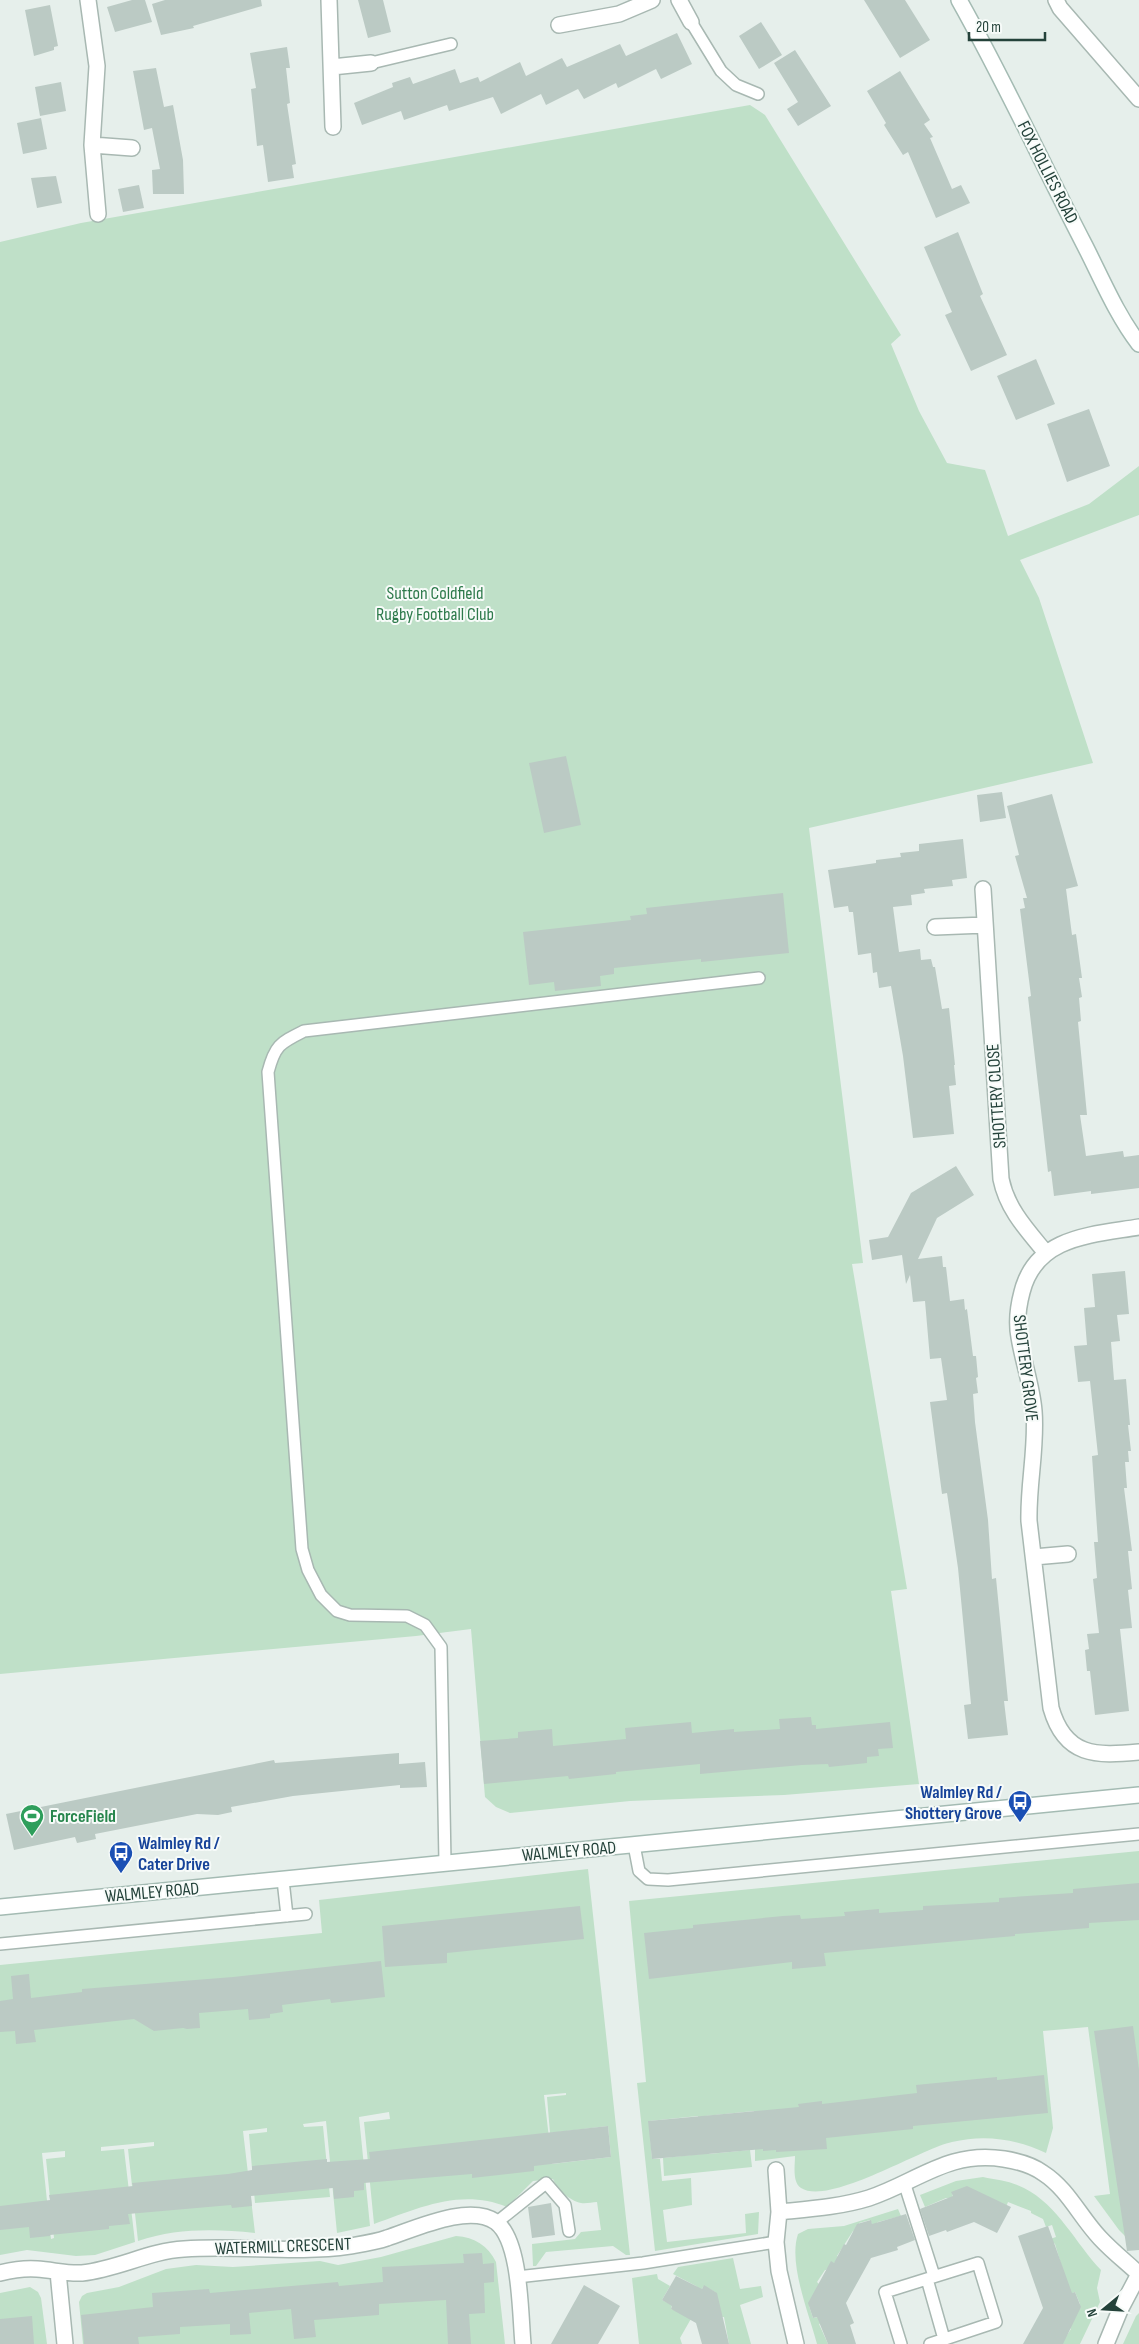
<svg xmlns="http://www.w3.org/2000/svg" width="1139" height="2344" font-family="'Sofia Sans Condensed',sans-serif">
	<rect width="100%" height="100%" fill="#e6efeb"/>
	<!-- green -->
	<path fill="#bfe0c8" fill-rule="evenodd" d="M750,105l15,10 136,220 -10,9 28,67 28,52 38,7 23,66 81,-32 50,-38v49l-119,45 19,38 54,165 -284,65 54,435 -11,1 55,325 -16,2 28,193 -135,11 -154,6 -120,12 -14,-6 -11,-10 -14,-168 -55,7 -416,38v-1432l81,-19z
		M1139,1851v399l-20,-20 -25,-34 16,-2 -22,-167 -45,4 10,97 -7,25c-30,-14 -61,-19 -94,-11 -32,7 -123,64 -151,46 -9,-6 -6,-23 -6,-32l-40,5v-12h3l-4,-38 -49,5 4,38 41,-4 2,17 -88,9 -1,-18 38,-4 -3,-38 -49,5 3,38h8l2,22 29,-3 1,27 -29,5 4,32 79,-9 -1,-19 14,-2 -1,22 -103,17 -18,-168 9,-1 -17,-181z
		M588,1869l42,386h-4l-13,-9 -67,6 -10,14h-3l-1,-22 43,-5 6,-7 20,-2 -4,-28c-5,0 -11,2 -16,1 -11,-2 -24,-14 -28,-24l-20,2 -26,26c-46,-19 -88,1 -133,17l-10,-102 26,-3 -1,-7 -30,5 11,109 -33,7 -11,-112 -23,3 1,3 19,-1 7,71 -75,6 -6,-69 18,-2v-4l-24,3 12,102c-40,-4 -78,-5 -117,8l-10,-92 26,-3v-4l-53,5v4l23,-2 11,93 -40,13 -19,1 -49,-6 -27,5v-290l322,-32 -3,-33zM566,2093v2l-19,2 3,36 58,-7 3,31 -59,7 -8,-69zM65,2151v6l-19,2 8,79 -3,1 -9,-86z
		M983,2177c14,3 28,4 41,11 34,17 52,56 77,82l-4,18 3,14 -20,42h-19l10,-15 -2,-2 11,-23 -5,-12 -5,2 -15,-50 -5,-5 6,-2 -4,-12 -6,2 -3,-8 -12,-6v-2l-23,-9 -2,5 -54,-15 1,6h-7l-21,9 -5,-12 36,-14z
		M898,2209l3,7 -23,6 -5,4 -3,-6 -11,3 1,6 -7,2 -16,25 3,2 -14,12h-1l-8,12 2,2 -10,22 4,12 5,-1 3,6 -2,1 9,20h-11c-8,-31 -29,-80 -19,-110l10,-5 36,-3z
		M456,2236c19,1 32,10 40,26l9,82h-422l-4,-42 3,-6 5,-3 32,-6 47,-18 30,-4 37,2 87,-6 18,4 43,-8z
		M733,2258l7,31 21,-3 2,11 -23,8 11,39h-22l-5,-27h-2l-7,-25 -11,-6 -4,5 -4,-5 -23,-12 5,-7z
		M657,2274l1,5 12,7 -8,14 10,5 -1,4 21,8 -12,21 2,6h-43l-7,-66z
		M30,2287l8,5 3,6 6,46h-47v-51z
		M1139,2313v31h-16l13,-28z"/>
	<!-- building -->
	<path fill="#bbcac4" d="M132,0h13l7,22 -37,10 -8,-25z
		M165,0h96l1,6 -69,20 1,2 -33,7 -9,-31z
		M358,0h25l8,32 -23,6z
		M864,0h41l25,40 -30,18z
		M50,5l8,41 -4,1v3l-20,6 -9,-46z
		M761,22l21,33 -23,14 -20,-33z
		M677,33l15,31 -31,15 -5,-10 -38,19 -2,-5 -32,16 -6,-10 -32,16 -5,-11 -40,20 -8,-17 -44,14 -2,-6 -43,15 -3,-9 -39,14 -8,-22 39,-16 -1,-4 18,-6 3,7 42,-15 5,14 18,-6 2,5 40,-20 6,14 36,-18 5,9 53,-23 6,12z
		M287,47l3,21h-4l4,35 -3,1 9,60 -4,1 2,13 -26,4 -5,-37 -6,1 -2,-20 -4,-37 5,-1 -6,-35z
		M795,50l36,56 -33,20 -11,-17 11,-7 -24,-39z
		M156,68l8,39 9,-2 10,55 1,34h-31l-1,-24 8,-1 -8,-41 -8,2 -11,-59z
		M900,71l30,49 -6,4 9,13 -3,1 22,51 9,-4 9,18 -34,15 -28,-66 -5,3 -19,-30 2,-2 -19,-32z
		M61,82l5,29 -26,5 -5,-29z
		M41,118l6,31 -24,5 -6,-31z
		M56,176l6,27 -25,5 -6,-30z
		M139,185l5,23 -21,4 -5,-23z
		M958,232l25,62 -3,2 27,59 -36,16 -26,-56 7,-3 -28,-65z
		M1036,359l19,45 -39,16 -19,-44z
		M1089,409l21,57 -43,16 -20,-58z
		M566,756l15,69 -37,8 -15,-70z
		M1002,792l4,26 -26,4 -3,-27z
		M1052,794l26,92 -12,3 6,46 4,-1 6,44h-3l3,19 -3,1 2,23 -3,1 9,93h-7l6,41 37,-5 1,6 15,-2v33l-48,6v-3l-37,5 -3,-25 -3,1 -20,-175 3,-1 -11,-87 5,-1 -2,-10h4l-12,-42 4,-1 -12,-49z
		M963,839l4,39 -15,2 1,6 -29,3 1,4 -14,2 1,10 -19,2 6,45 21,-3 1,11 10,-1 2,8h2l7,42 7,-1 6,57h-1l2,20 -7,1 5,48 -41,4 -10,-82 -12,-70 -12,2 -2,-16 -4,1 -2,-20 -13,2 -5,-43h-4l-1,-6 -14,2 -6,-38 48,-7v-3l25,-3 -1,-4 19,-2v-7z
		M783,893l6,60 -88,9v-3l-87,9v6l-14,2 1,10 -46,5 -1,-9 -25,3 -6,-53 108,-12 -1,-4 17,-2 -1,-6z
		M956,1166l18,29 -37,23 -19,41 24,-3 1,11h3l4,34 14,-2 1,11 2,-1 6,47h3l2,21 -2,1 2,15 -5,1 2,28 13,98 4,59 4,-1 12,123h-4l4,34 -40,4 -4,-34 7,-1 -13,-136 -11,-75 -5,1 -12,-92 17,-2 -6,-42 -11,1 -5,-58 -12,1 -3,-27 -4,9 -4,-29 -30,5 -3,-20 19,-3 23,-44z
		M1125,1271l4,43 -12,1 3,26 -9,1 3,38 12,-1 4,46h-2l3,26h-3l1,11h-4l2,26h-3l8,63h-4l4,38 -4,1 4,38 -12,1 9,82 -34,4 -5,-44h-3l-2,-21 4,-1 -2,-15 12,-1 -6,-54 4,-1 -3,-36h4l-6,-86 6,-1 -8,-74 -12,1 -4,-36 13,-1 -3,-37 11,-1 -3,-33z
		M811,1717l1,8h4v4l74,-7 3,26 -15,1 1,7 -12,1v6l-38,4 -1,-3 -26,1 -102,9v-10l-84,8v2l-47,5 -1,-3 -84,8 -4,-43 38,-3v-6l34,-3 1,17 73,-7 -1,-11 66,-6 1,11 42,-4v3l46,-3 -1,-10z
		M399,1753v11l26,-2 2,25 -27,1v-3l-107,11 -62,11 1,5 -14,3 -21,-1 -102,20 1,5 -19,4 -2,-6 -61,13 -8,-36 268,-54 1,3z
		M1139,1883v37l-50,3v5l-74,6v2l-191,17 2,13 -34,3v-7l-143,17 -5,-46 49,-5v-3l90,-9 17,-1 1,4 44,-3 -1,-4 35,-3v4l44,-3v-4l76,-4v-4l74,-5v-4z
		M580,1906l4,33 -137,14v10l-62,4 -3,-41z
		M381,1961l4,36 -54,6 -1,-4 -48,6 1,7 -13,2v4l-21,2 -1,-11 -49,4 1,15 -13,1 -4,-1 -29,3 -20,-12 -100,11 2,12 -20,2 -1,-13 -15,1v-31l13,-2 -2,-23 18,-2 2,24 51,-6v-3l151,-12z
		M1133,2026l6,44v180l-12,1 -33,-220z
		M1044,2075l4,38 -135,13v3l-87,9 1,11 -51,3v-2l-13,1v-2l-111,10 -4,-38 151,-14 -1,-3 24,-3v3l95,-11 -1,-8 81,-8v3z
		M608,2126l3,31 -77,9v5l-62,7v-4l-108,9v7l-10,1v6l-20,2 -1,-11 -82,8 1,10 -20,2 -1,-3 -103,9 2,10 -21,2v3l-59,6v1l-20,2 -1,-11 -29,3v-24l50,-6 -1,-5 84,-9 -1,-3 96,-9 24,-4v-4l75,-7v3l43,-3 -1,-7z
		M967,2186l44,21 -14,26 -23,-11 -27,10 -1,-2 -17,6 -9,-27 33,-13 -2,-4z
		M551,2203l4,32 -23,3 -4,-31z
		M906,2214l9,26 -18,7 1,3 -27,8 -25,45 8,20 -4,2 6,19h-28l-11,-27 -4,1 -5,-15 23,-42 3,2 10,-19 2,1 11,-21 14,-4 1,4z
		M1048,2226l24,67 3,-1 6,15 -18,37h-40l20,-36 -25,-72z
		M482,2253l1,11 11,-1v19l-10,1 1,30 -16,1 2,30h-23l-2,-44 -67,4v11l-65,5 2,17 -22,2 -3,-30 -42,4 2,21 -21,1v-11l-50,3v7l-42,3 1,7h-55l-3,-29 72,-8 -1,-14 57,-4 1,4 128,-11 1,4 44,-4 -1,-15 82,-4 -1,-9z
		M676,2276l26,13 2,-4 13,8 12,51h-27l-6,-21 -25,-14 1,-3 -10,-6z
		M584,2285l36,21 -22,38h-47z
		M32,2316l2,28h-34v-25z"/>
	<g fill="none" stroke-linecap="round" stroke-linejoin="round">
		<!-- lane casing -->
		<g stroke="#a8b8b2" stroke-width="14">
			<path id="lane" d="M691,22l30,49 15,14 22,9
				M371,63l80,-19
				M634,1845l5,26 9,8 20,1 471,-46
				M445,1862l-4,-215 -16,-22 -18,-9 -57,-1 -13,-4 -16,-16 -13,-25 -6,-21 -34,-477c7,-27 12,-29 36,-41l455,-53
				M283,1880l4,36
				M0,1944l306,-30
				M904,2182l30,94
				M496,2223l50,-40 19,22 4,26
				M517,2277l126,-14 133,-21
				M927,2279l17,60
				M901,2344l-16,-52 93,-29 18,59 -66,22"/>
		</g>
		<!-- street casing -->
		<g stroke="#a8b8b2" stroke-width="18">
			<path id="street" d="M88,0l9,66 -5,79
				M329,0l4,127
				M679,0l12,22
				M1056,0l4,8 79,91
				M559,25l60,-11 33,-14
				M332,67l39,-4
				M98,214l-6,-69 40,3
				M983,889l18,290c6,30 26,51 45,74
				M935,927l50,-2
				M1139,1227c-47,8 -103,9 -117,65 -4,15 -6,29 -3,45 4,25 13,49 15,74 3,36 -6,73 -5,110l22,187c14,49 45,48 88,44
				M1034,1557l34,-3
				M776,2170l3,42 -3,30 3,29 17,73
				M779,2212c30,-3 61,-5 90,-14 48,-16 80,-48 135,-39 13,2 28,6 39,14 25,16 37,44 57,65 12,13 26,24 39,36
				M58,2272l7,72
				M0,2273c12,-3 24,-5 37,-4 16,1 30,5 45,4 36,-4 67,-22 102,-24 56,-4 111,5 166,-3 12,-2 26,-4 37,-8 28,-9 82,-35 109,-16 25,19 24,91 27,122
				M1106,2344l14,-34 19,-36"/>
		</g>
		<!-- secondary casing -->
		<g stroke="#a4bbb3" stroke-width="18">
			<path id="secondary" d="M959,0c45,80 83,163 125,244 17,33 32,70 55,100
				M0,1907l1139,-112"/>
		</g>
		<!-- lane -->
		<use href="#lane" stroke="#fff" stroke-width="11"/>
		<!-- street -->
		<use href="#street" stroke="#fff" stroke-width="15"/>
		<!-- secondary -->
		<use href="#secondary" stroke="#fff" stroke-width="15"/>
	</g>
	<!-- icons -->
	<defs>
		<g id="bus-pin" transform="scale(1.25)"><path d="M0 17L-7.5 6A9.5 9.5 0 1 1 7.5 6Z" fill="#1a4fb4" stroke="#f7fbf9"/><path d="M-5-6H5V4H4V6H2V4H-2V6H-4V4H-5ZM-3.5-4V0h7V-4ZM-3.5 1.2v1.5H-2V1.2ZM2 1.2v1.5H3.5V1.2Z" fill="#fff"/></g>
		<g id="stadium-pin" transform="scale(1.25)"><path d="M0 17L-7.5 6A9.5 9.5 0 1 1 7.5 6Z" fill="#2e9e5b" stroke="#f7fbf9"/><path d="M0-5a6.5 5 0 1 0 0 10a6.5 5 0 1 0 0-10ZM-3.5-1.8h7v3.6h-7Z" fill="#fff"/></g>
	</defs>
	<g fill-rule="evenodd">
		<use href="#bus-pin" x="1020" y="1802"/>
		<use href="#stadium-pin" x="32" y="1816"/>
		<use href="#bus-pin" x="121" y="1853"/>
	</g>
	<g text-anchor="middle" stroke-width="4" stroke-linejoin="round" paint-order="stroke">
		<!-- street labels -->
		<g font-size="18" fill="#24423a" stroke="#f7fbf9">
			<text transform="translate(1048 172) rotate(63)" y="6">FOX HOLLIES ROAD</text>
			<text transform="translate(996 1096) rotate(-94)" y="6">SHOTTERY CLOSE</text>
			<text transform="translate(1026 1368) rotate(83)" y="6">SHOTTERY GROVE</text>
			<text transform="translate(569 1851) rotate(-5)" y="6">WALMLEY ROAD</text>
			<text transform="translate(152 1892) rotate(-5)" y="6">WALMLEY ROAD</text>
			<text transform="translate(283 2246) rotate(-2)" y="6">WATERMILL CRESCENT</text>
		</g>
		<!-- park labels -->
		<g font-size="18" fill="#2d7a4b" stroke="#f7fbf9">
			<text x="435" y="599">Sutton Coldfield<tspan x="435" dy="21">Rugby Football Club</tspan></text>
		</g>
		<!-- transit labels -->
		<g font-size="18" font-weight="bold" fill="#164399" stroke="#f7fbf9" text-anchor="end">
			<text x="1002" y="1798">Walmley Rd /<tspan x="1002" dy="21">Shottery Grove</tspan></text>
			<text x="138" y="1849" text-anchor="start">Walmley Rd /<tspan x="138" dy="21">Cater Drive</tspan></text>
		</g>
		<!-- leisure labels -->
		<g font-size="18" font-weight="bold" fill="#27864d" stroke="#f7fbf9" text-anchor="start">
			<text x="50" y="1822">ForceField</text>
		</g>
	</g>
	<!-- north arrow -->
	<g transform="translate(1104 2309) rotate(252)" stroke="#f7fbf9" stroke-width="4" paint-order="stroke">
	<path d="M0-4L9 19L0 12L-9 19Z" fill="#24423a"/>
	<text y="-8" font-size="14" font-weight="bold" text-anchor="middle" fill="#24423a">N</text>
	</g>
	<!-- scale -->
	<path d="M969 32v8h76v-8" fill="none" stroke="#24423a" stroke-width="2.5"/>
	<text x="976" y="32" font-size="15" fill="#24423a" stroke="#f7fbf9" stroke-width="4" paint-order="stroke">20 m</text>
</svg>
